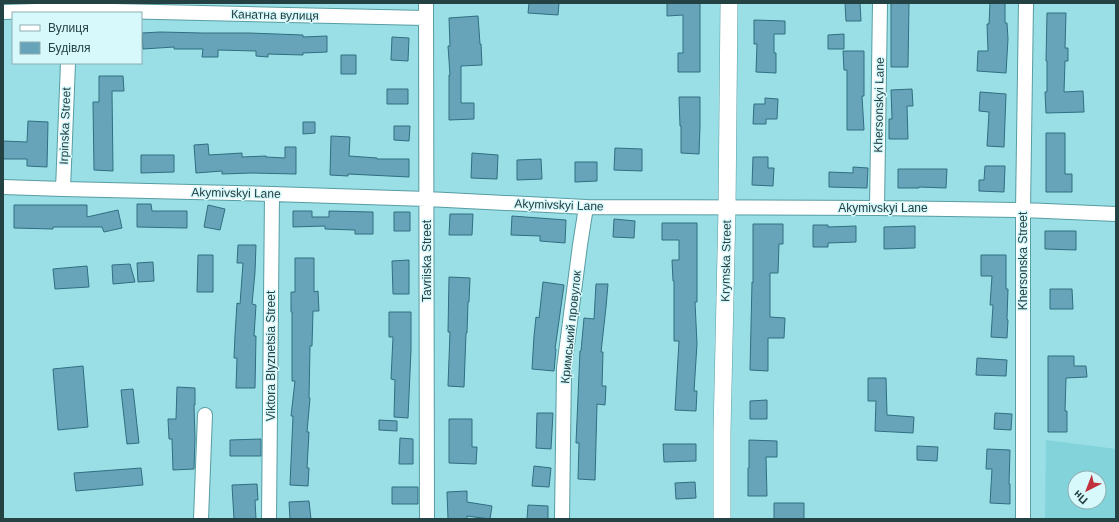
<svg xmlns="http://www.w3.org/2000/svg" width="1119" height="522" font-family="Helvetica,sans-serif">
	<rect width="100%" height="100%" fill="#99dfe5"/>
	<!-- built -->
	<path fill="#83d4da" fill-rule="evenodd" d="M1046,440l70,9v70h-71zM1075,478h24v24h-24z"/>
	<!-- building -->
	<path fill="#67a4b9" stroke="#306e81" d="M529,3h30l-1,12 -30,-2z
		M667,3h33v69h-22v-19h5v-38l-16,1z
		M845,3h15l1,18h-15z
		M891,3h18l-1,64h-17z
		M990,3h15v20h2l1,16 -2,34 -29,-2 1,-20h10l-1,-27h2z
		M1047,13h19l-1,35h3v13h-3l-1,31 19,-1 1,21 -38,1 -1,-21h2v-31h-1z
		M478,16l2,28h1l1,21 -21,1v37h13v16l-25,1v-45h1l-2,-29h2l-1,-28z
		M754,20l31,1v13h-11v19h2v20l-20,-1 1,-28h-3z
		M160,32l43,1h46l54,2v2l24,-1v16l-24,1v2l-35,-1v3l-12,-1v-5l-38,-1v7h-16l1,-8h-29v-2l-31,2 -1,-16z
		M844,34v15h-16v-14z
		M392,37l17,1 -1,23 -17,-1z
		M843,51h21v45h-2l2,34h-17v-60h-3z
		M341,55h15v19h-15z
		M99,76h24l1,15h-12l1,80 -19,-1 -1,-68h6z
		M387,89h21v15h-21z
		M912,89l1,17h-6l1,33h-19v-20h3l-1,-29z
		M980,92l26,2 -2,53 -17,-1 2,-34 -10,-1z
		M679,97h21v29l-1,28 -18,-1v-27h-1z
		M765,98l13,1 -1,20h-11v5h-13l1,-20h11z
		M28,121l20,1 -1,45 -20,-1v-7h-24v-18l24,1z
		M303,122h12v11l-12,1z
		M394,126h16l-1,15 -15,-1z
		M1046,133h19v41h7v18h-26z
		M331,136l19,1 -1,19 28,2v1h32v18l-61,-3v2l-18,-1z
		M208,144l1,11 33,-2v4l24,-1v1l19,1v-11h11v27l-45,-1 -29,1v-3l-26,2 -2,-28z
		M615,148l27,1v22l-28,-1z
		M472,153l26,2 -1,24 -26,-1z
		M141,155h33v17l-33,1z
		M753,157h15v11h6l-1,18 -21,-1z
		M541,159l1,20 -25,1v-20z
		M575,162h22v19l-22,1z
		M985,166h20l-1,26 -25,-1v-11h5z
		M853,167l15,1 -1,20 -38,-1v-15l24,1z
		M898,169h49l-1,19 -27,-1v1h-21z
		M137,204h14l1,7h35v17l-50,-1z
		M14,205h73v12l31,-7 4,18 -18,4 -2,-5h-49v2l-39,-1z
		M208,205l17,4 -5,21 -16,-3z
		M293,211h19v6h17v-6l44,1v22h-18v-4l-30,-1v-3l-32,1z
		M394,212h16v19h-16z
		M450,214h23l-1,21h-23z
		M512,216l54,4 -1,23 -25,-2v-5l-29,-1z
		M614,219l21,2 -1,17 -21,-1z
		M662,223h35v79h-2l2,42 -3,47h3l-1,20 -21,-1 4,-69h-5v-60h-1l-1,-21h7v-20h-17z
		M753,224h30v20h-4l-1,29h-8v44l15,1 -1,20h-16v33l-18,-1 2,-88 1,1z
		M813,225h15v2l28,-1v16l-28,1v4h-15z
		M915,226v22l-31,1v-22z
		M1045,231h31v19l-31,-1z
		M238,245h18l-1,27 -3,32 4,1 -2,31h2l-1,52h-19l1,-30h-3l1,-23 2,-32 3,1 3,-41h-6z
		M198,255h15v37h-16z
		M981,255h25v34h2l-1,30 1,1 -1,18 -16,-1 2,-32h-3l2,-29h-11z
		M295,258h19v34l4,-1 1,20h-6l-1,35h-2l-1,52h1l-3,34h2l-2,36h2l-1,18 -18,-1 3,-69h-2l4,-35h-3v-69h-1v-20h4z
		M409,260v34h-16l-1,-33z
		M153,262l1,19 -16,1 -1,-19z
		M130,264l5,18 -22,2 -1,-19z
		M87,266l2,21 -34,2 -2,-20z
		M449,277l21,1 -1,24h-1l-1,31h-1l-2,54 -16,-1 2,-54h-2z
		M543,282l21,3 -9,64h1l-2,22 -22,-2 2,-33 2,-19 3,1z
		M596,284h12l-2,23 -5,45h2l-1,34h4l-1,19 -8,-1 -2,76 -17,-1 1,-36h-3l4,-92h1l3,-33 10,1z
		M1050,289h22l1,20h-23z
		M389,312h22v38l-3,68 -14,-1 1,-37 -4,-1 2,-42h-4z
		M1048,356h26v10h12l1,11 -21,1 -1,33h2v21h-19z
		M977,358l30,2 -1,16 -30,-1z
		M83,366l5,61 -30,3 -5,-61z
		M868,378h18l1,37 27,2 -1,16 -38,-2 1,-30h-8z
		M177,387l18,1v17h-1l1,33 -1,31 -21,1 -1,-31h-3l-1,-20h8z
		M133,389l6,54 -12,1 -6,-54z
		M767,400v19h-17v-18z
		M537,413h16l-2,36 -15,-1z
		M995,413l17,1 -1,16 -17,-1z
		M449,419h23v28h5l-1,17 -27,-1z
		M379,420l18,1v10l-18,-1z
		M400,438l13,1v25h-14z
		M261,439v17h-31v-16z
		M749,440l28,1v16h-11l1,39h-19v-28h1z
		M663,444h33v17l-32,1z
		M917,446l21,1 -1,14 -20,-1z
		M987,449l23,1 -1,34h1v20l-20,-1 2,-34h-6z
		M534,466l17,2 -2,19 -17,-1z
		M141,468l2,17 -67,6 -2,-18z
		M695,482l1,16 -20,1 -1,-16z
		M257,484l1,16h-3l1,19h-22l-2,-34z
		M392,487h26v17h-26z
		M467,491v11l25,4 -2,13 -23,-3v3h-19l-1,-27z
		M309,501l2,18h-21l-1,-17z
		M774,503h30v16h-30z
		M528,505l20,1v13h-21z"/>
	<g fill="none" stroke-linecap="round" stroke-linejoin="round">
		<!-- minor casing -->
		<g stroke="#579da2" stroke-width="16">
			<path id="minor" d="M426,3l1,516
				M3,12l67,-2 356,8
				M3,187l60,2 209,5 155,5 159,8 291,1 146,2 93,4
				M63,189l5,-126
				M877,208l3,-205
				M201,519l4,-104
				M269,519l3,-325
				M562,519l2,-151 16,-123 6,-38
				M1023,519v-309l3,-207"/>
		</g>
		<!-- tertiary casing -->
		<g stroke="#579da2" stroke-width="18">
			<path id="tertiary" d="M722,519v-87l5,-224 2,-205"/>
		</g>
		<!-- minor -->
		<use href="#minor" stroke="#fff" stroke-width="14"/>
		<!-- tertiary -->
		<use href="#tertiary" stroke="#fff" stroke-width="17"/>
	</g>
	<g text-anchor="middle" stroke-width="3" stroke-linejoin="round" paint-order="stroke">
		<!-- street labels -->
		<g font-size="12" fill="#244143" stroke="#d7f9fc">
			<text transform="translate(275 15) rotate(1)" y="4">Канатна вулиця</text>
			<text transform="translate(879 105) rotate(-89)" y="4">Khersonskyi Lane</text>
			<text transform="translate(65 126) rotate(-88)" y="4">Irpinska Street</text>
			<text transform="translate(236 193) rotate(1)" y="4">Akymivskyi Lane</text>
			<text transform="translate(559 205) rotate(2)" y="4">Akymivskyi Lane</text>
			<text x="883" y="212">Akymivskyi Lane</text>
			<text transform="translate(427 261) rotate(-90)" y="4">Tavriiska Street</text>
			<text transform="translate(726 261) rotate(-89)" y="4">Krymska Street</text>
			<text transform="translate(1023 261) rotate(-90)" y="4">Khersonska Street</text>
			<text transform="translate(571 327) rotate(-84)" y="4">Кримський провулок</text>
			<text transform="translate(271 356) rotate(-90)" y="4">Viktora Blyznetsia Street</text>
		</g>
	</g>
	<!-- border -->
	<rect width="1119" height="522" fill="none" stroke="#244143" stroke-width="8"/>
	<!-- legend -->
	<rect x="12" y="12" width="130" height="52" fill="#d7f9fc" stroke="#8fafb2"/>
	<rect x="20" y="25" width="20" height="6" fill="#ffffff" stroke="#8fafb2"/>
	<text x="48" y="32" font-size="12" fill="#244143">Вулиця</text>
	<rect x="20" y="42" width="20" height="12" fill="#67a4b9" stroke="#8fafb2"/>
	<text x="48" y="52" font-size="12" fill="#244143">Будівля</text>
	<!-- north arrow -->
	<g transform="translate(1087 490) rotate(222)"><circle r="19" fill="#d7f9fc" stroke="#8fafb2"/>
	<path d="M0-3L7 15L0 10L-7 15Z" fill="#c1313b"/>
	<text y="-6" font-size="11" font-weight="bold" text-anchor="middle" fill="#244143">Пн</text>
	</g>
</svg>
